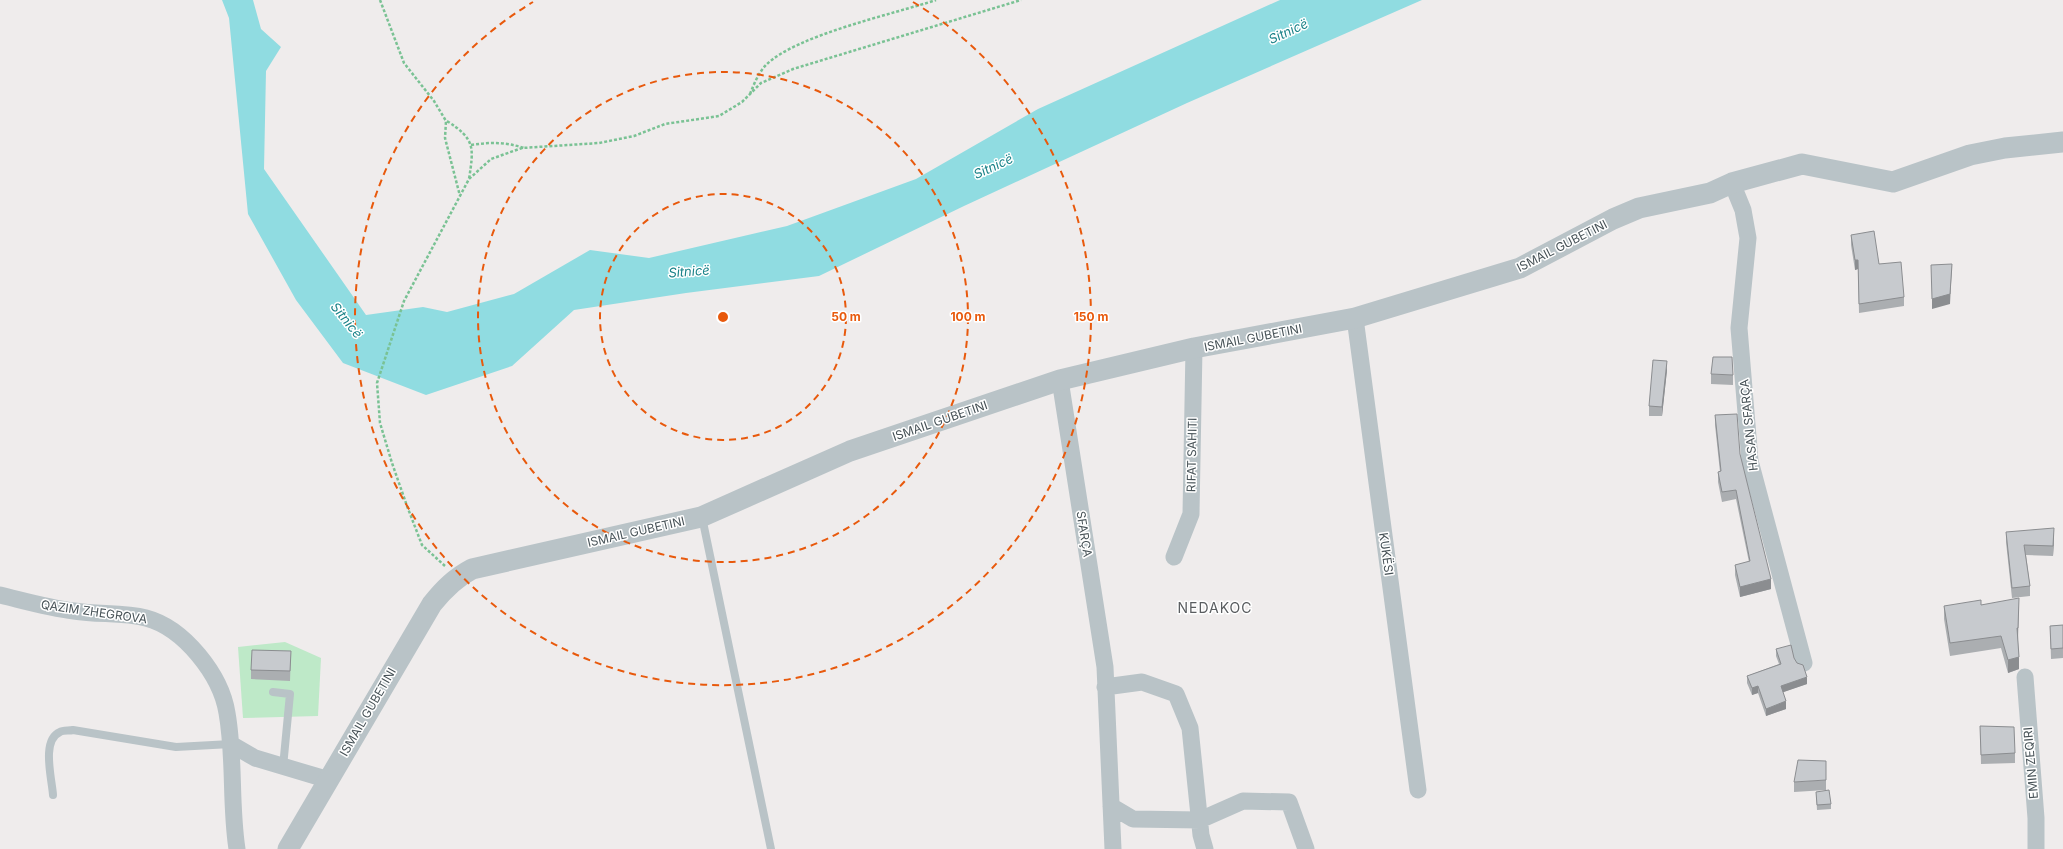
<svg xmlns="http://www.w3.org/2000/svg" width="2063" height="849" font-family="Inter,sans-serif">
	<rect width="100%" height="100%" fill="#efecec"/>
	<!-- green -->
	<path fill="#bee9c8" d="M285,642l36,16 -3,58 -75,2 -5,-71z"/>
	<!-- water -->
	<path fill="#90dce1" d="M222,0h31l8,29 20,18 -15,24 -2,98 102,146 57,-8 24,5 67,-18 76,-44 59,8 138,-32 129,-47 122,-70 242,-109h142l-235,103 -223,103 -145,70 -133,17 -112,17 -62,56 -86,29 -83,-32 -47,-63 -48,-86 -19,-196z"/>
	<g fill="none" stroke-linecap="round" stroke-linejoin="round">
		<!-- path -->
		<path stroke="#7ac294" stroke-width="2.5" stroke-dasharray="3 2" stroke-linecap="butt" d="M380,0l24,63 30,38 12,20 -1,17 15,58
			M750,94c4,-10 9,-22 16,-29 30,-30 128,-51 170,-65
			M447,121c28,18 27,26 22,58
			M471,145c19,-3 35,-3 53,3
			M445,566l-23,-21 -15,-39 -15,-43 -12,-40 -3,-40 27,-82 65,-122 22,-20 31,-11 77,-5 35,-7 31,-12 54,-8 23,-14 19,-19 32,-14 228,-69"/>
		<!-- service -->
		<path stroke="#b9c3c7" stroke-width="8" d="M702,517l69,332
			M273,692l17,2 -7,73
			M53,795c-1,-16 -12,-55 7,-63 3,-2 9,-1 13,-2l103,17 55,-3"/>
		<!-- minor -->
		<path stroke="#b9c3c7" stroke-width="17" d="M1732,183l11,27 5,28 -9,90 11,133 54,202
			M1355,318l63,472
			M1060,380l45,287 8,182
			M1174,557l17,-43 3,-166
			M0,595c25,6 49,13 74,16 24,4 49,1 72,7 38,10 75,57 81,95 8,45 3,91 10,136
			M2025,677l11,141v31
			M1105,687l37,-5 34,12 14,34 11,107 4,14
			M231,744l24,14 74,22
			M1111,806l22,13 67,1 43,-19 46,1 17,47"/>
		<!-- tertiary -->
		<path stroke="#b9c3c7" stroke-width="21" d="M288,849l144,-245c12,-15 23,-26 40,-35l229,-52 149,-66 210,-71 134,-32 161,-30 165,-50 93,-49 26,-11 71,-15 22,-10 70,-19 91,18 77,-27 35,-7 58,-6"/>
	</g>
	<!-- wall -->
	<path fill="#abaeb1" d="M1851,235l28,29 25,33v9l-45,7 -1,-44 -3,1 -4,-25z
		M1667,370l-5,46h-13v-10z
		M1711,374l22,1v10l-22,-1z
		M1715,415l25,39 31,135 -31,8 -5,-22v-10l14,-3 -13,-63 -14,3 -4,-20v-10h2l-5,-47z
		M2006,532l48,6 -1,18 -27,-1 4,31v10l-18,2 -6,-56z
		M1981,605l37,35 1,29 -11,4 -7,-25 -51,8 -6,-37v-13z
		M2063,625v33l-12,1 -1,-33z
		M1776,649l18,9 13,26 -24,8 3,17 -20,7 -8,-23 -6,2 -5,-12v-7l32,-12 -3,-8z
		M291,651l-1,30 -39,-2v-9z
		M1980,726l35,27v10l-34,1z
		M1826,780v10l-32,2v-10z
		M1816,792l15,12v5l-14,1z"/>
	<!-- shaded-wall -->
	<path fill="#8b8d90" d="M1855,260h3v9l-3,1z
		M1952,264l-2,40 -18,5v-10z
		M1667,361v9l-5,46v-9z
		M2054,528v10l-1,18v-10z
		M1771,579v10l-31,8v-10z
		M2019,598l-1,42 -1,1v-13z
		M2019,657v12l-11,4v-13z
		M1807,677v7l-26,9v-7z
		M1758,686v7l-6,2v-7z
		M1786,701v8l-20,7v-7z"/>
	<!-- building -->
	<path fill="#c7cace" stroke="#8b8d90" d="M1874,231l5,33 22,-2 3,35 -45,7 -1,-44h-3l-4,-25z
		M1952,264l-2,30 -18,5 -1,-34z
		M1713,357h19l1,18 -22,-1z
		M1653,360l14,1 -5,46 -13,-1z
		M1737,414l3,40 31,125 -31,8 -5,-22 15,-4 -14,-71 -14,2 -4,-20 3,-1 -6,-56z
		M2054,528l-1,18 -29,-1 6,41 -18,2 -6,-56z
		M2019,598l-1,30h-1l2,29 -11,3 -7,-24 -51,7 -6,-37 37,-6v5z
		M2063,625v23l-12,1 -1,-23z
		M1791,645l3,13 3,5 6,2 4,12 -26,9 5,15 -20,8 -8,-23 -6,2 -5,-12 34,-12 -5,-15z
		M252,650l39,1 -1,20 -39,-1z
		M1980,726l34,1 1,26 -34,2z
		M1798,760l28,1v19l-32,2z
		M1829,790l2,14 -14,1 -1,-13z"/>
	<!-- distance rings -->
	<g fill="none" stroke="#e8590c" stroke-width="2" stroke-dasharray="7 5">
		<circle cx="723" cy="317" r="123"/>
		<circle cx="723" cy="317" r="245"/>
		<path d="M913 2A368 368 0 1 1 533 2"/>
	</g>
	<g text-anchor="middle" stroke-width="3" stroke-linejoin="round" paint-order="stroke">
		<!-- street labels -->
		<g font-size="12" fill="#475257" stroke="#fff">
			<text transform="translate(1562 246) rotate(-27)" y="4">ISMAIL GUBETINI</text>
			<text transform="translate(1253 338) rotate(-11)" y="4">ISMAIL GUBETINI</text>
			<text transform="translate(940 421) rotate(-19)" y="4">ISMAIL GUBETINI</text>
			<text transform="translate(1749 425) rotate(-96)" y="4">HASAN SFARÇA</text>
			<text transform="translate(1192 455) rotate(-89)" y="4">RIFAT SAHITI</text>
			<text transform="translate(636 532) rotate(-13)" y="4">ISMAIL GUBETINI</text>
			<text transform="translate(1084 534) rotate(81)" y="4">SFARÇA</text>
			<text transform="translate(1386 554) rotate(82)" y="4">KUKËSI</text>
			<text transform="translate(94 612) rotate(8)" y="4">QAZIM ZHEGROVA</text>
			<text transform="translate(368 712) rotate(-60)" y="4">ISMAIL GUBETINI</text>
			<text transform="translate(2031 763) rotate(-95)" y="4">EMIN ZEQIRI</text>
		</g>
		<!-- water labels -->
		<g font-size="13" font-style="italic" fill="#1a8288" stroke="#fff">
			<text transform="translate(1288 31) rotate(-25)" y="5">Sitnicë</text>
			<text transform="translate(993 166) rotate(-25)" y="5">Sitnicë</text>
			<text transform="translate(689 271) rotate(-4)" y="5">Sitnicë</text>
			<text transform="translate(347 320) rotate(51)" y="5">Sitnicë</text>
		</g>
		<!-- quarter labels -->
		<g font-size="14" letter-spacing="1" fill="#5a5d60" stroke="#fff">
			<text x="1215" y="613">NEDAKOC</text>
		</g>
	</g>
	<circle cx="723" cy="317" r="6" fill="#e8590c" stroke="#fff" stroke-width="2"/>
	<g font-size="12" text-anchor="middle" font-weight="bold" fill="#e8590c" stroke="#fff" stroke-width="3" stroke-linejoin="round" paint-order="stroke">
		<text x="846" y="321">50 m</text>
		<text x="968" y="321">100 m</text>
		<text x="1091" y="321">150 m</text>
	</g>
</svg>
